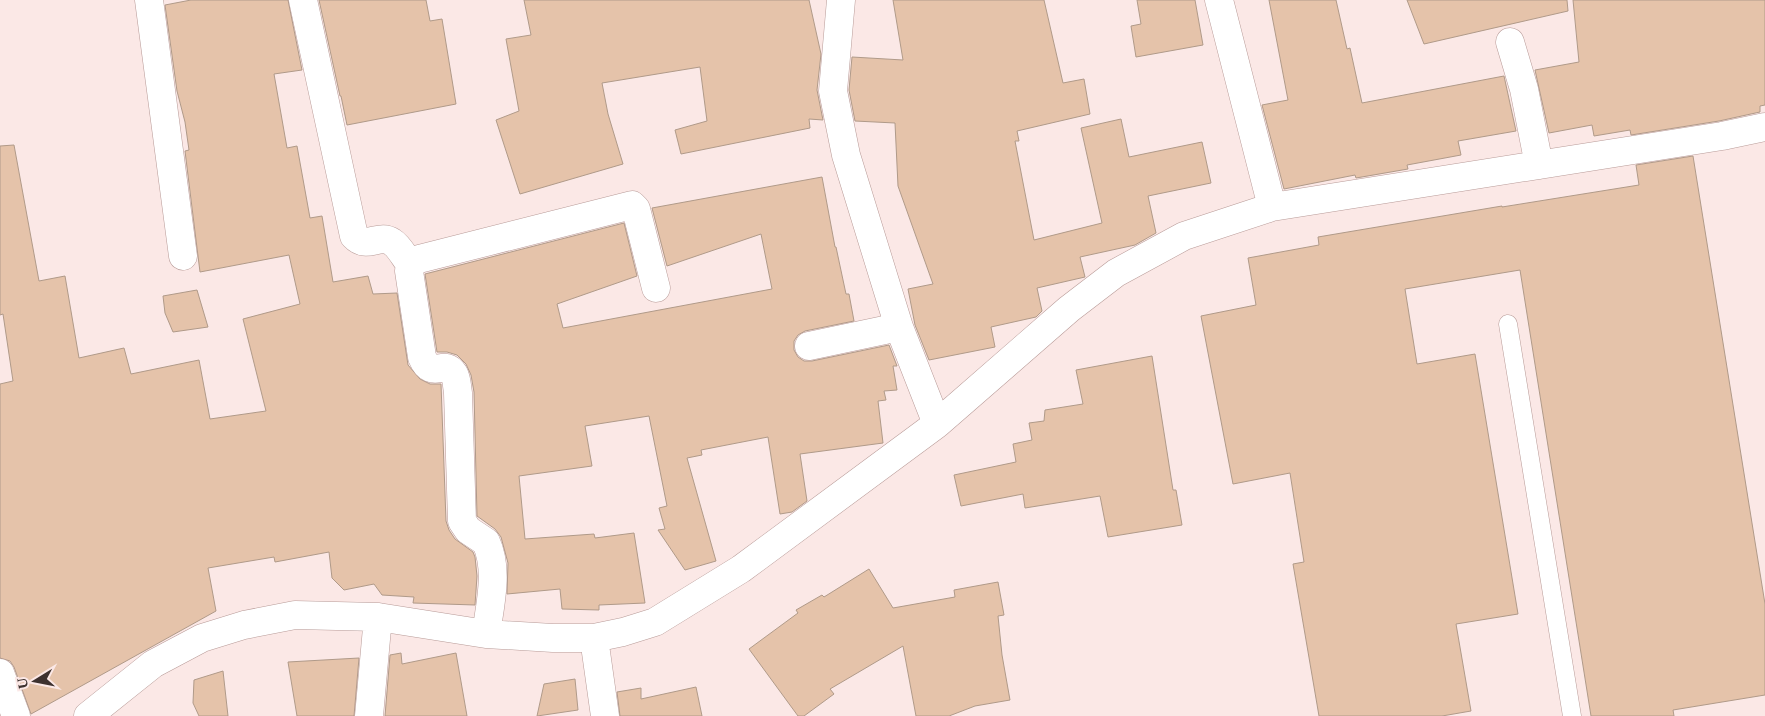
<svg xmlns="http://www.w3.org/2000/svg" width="1765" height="716" font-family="Spectral,serif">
	<rect width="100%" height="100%" fill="#fbe8e6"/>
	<!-- building -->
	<path fill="#e5c3aa" stroke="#b09a89" d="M191,0h97l14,70 -28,4 13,74 10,-2 13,72 12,-2 11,66 35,-6 5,18 24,-1 11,72 12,14 10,5h11l5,137 3,9 6,9 18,13 2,5 2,19 -2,29 -62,-2 1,-6 -32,-2 -8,-11 -30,6 -12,-12 -3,-26 -54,10 -1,-5 -66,11 8,43 -185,103 -17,-47 -4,-6 -10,-3v-274l13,-3 -10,-67 -3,1v-169l14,-1 25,136 26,-5 14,82 45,-10 7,26 68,-14 11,59 56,-8 -23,-92 57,-15 -11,-49 -89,17 -15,-121 4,-1 -4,-28 -8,-31 -12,-86z
		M319,0h107l4,21 12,-2 14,85 -109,21 -6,-29h-1z
		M524,0h285l12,54 -4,36 6,30 -14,-1 1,9 -129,26 -6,-24 32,-9 -7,-54 -98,16 6,31 15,50 -103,30 -24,-74 23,-9 -13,-72 25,-4z
		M893,0h151l19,83 21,-4 6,35 -73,17 2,10h-4l19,99 68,-17 -21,-95 40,-9 8,38 73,-15 9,41 -63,13 8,37 -21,12 -55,12 5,20 -48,11 5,23 -6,6 -45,10 4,20 -66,13 -14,-35 -7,-36 25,-5 -35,-98 -3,-63 -40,-2 -6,-31 3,-33 51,3z
		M1137,0h58l8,45 -67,12 -5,-31 10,-2z
		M1269,0h67l11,49 3,-1 12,55 142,-27 12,55 -58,10 3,14 -54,10 1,4 -52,9 -1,-3 -71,14 -22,-84 26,-5z
		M1407,0h160l1,11 -144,33z
		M1573,0h192v105l-5,1v6l-41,9 -88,14 -1,-5 -36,6 -2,-11 -43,8 -14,-63 44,-8z
		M1693,156l72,448v91l-92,15 1,6h-83l-71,-446 -115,19 12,75 58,-10 43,260 -62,10 15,87 -29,5h-123l-26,-152 11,-2 -14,-89 -57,11 -32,-168 55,-11 -8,-47 71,-13 -1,-8 184,-31v1l137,-22 -3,-20z
		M822,177l13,70h1l10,47h3l5,27 -49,10 -7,4 -4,6v9l4,7 6,4h8l77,-16 8,21h-4l4,24 -13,1 2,9 -8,1 5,42 -83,11 7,47 -15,11 -12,2 -12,-77 -67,13 1,5 -15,3 29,103 -31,9 -27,-40 7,-1 -6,-21 8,-2 -18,-90 -64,10 7,40 -73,10 6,63 69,-5 1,4 39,-5 11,70 -46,2v5l-37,-1 -2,-20 -53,5 1,-31 -7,-26 -6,-8 -18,-13 -3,-124 -3,-17 -5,-11 -9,-9 -10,-3h-10l-12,-78 199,-51 13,53 -80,28 6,24 209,-39 -11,-55 -94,32 -15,-58z
		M197,290l11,37 -35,5 -8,-19 -2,-17z
		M1152,356l21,134h3l6,35 -74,12 -8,-41 -75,12 -2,-14 -62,12 -7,-31 62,-13 -3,-18 19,-4 -3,-17 15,-2 1,-11 38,-6 -7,-34z
		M869,569l24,39 62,-11 -1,-7 44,-8 6,33 -6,1 4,39 8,45 -35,6 -26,10h-33l-13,-70 -73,43 4,5 -30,22h-6l-49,-67 49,-36 -2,-3 26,-15 2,2z
		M401,653l1,11 54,-11 11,63h-82l5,-61z
		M359,658l-5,58h-57l-9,-54z
		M223,671l5,45h-29l-6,-13 1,-23z
		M575,679l3,31 -41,6 7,-32z
		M696,687l6,29h-82l-3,-24 24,-4v11z"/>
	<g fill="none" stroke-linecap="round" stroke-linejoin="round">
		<!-- service casing -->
		<g stroke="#b89b98" stroke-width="19">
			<path id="service" d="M1508,324l64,392"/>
		</g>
		<!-- minor casing -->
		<g stroke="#b89b98" stroke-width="29">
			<path id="minor" d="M149,0l34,256
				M303,0l51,236c13,14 25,-3 38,6 7,4 13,16 18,22
				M841,0l-8,91 13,64 53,172 38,97
				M1219,0l53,207
				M1510,42l14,47 15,76
				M809,346l90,-19
				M486,634c4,-29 13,-64 0,-92l-18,-12 -6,-9 -4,-128c-1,-6 -1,-14 -4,-19 -10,-16 -22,7 -32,-17l-13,-86 1,-7 9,-5 213,-54 4,4 20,79
				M594,638l11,78
				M0,673l16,43
				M88,716l65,-52 49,-26 42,-13 51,-10 83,2 108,17 67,4h41l29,-6 32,-10 86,-53 196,-145 132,-115 47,-36 68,-37 88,-29 450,-71 43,-9
				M369,716l9,-99"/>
		</g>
		<!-- service -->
		<use href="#service" stroke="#fff" stroke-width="18"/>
		<!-- minor -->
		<use href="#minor" stroke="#fff" stroke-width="28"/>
	</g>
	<!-- north arrow -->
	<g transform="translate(35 681) rotate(260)" stroke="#fbe8e6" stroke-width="4" paint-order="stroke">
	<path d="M0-4L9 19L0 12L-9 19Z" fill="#3d312f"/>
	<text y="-8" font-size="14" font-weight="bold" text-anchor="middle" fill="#3d312f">U</text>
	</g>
</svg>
